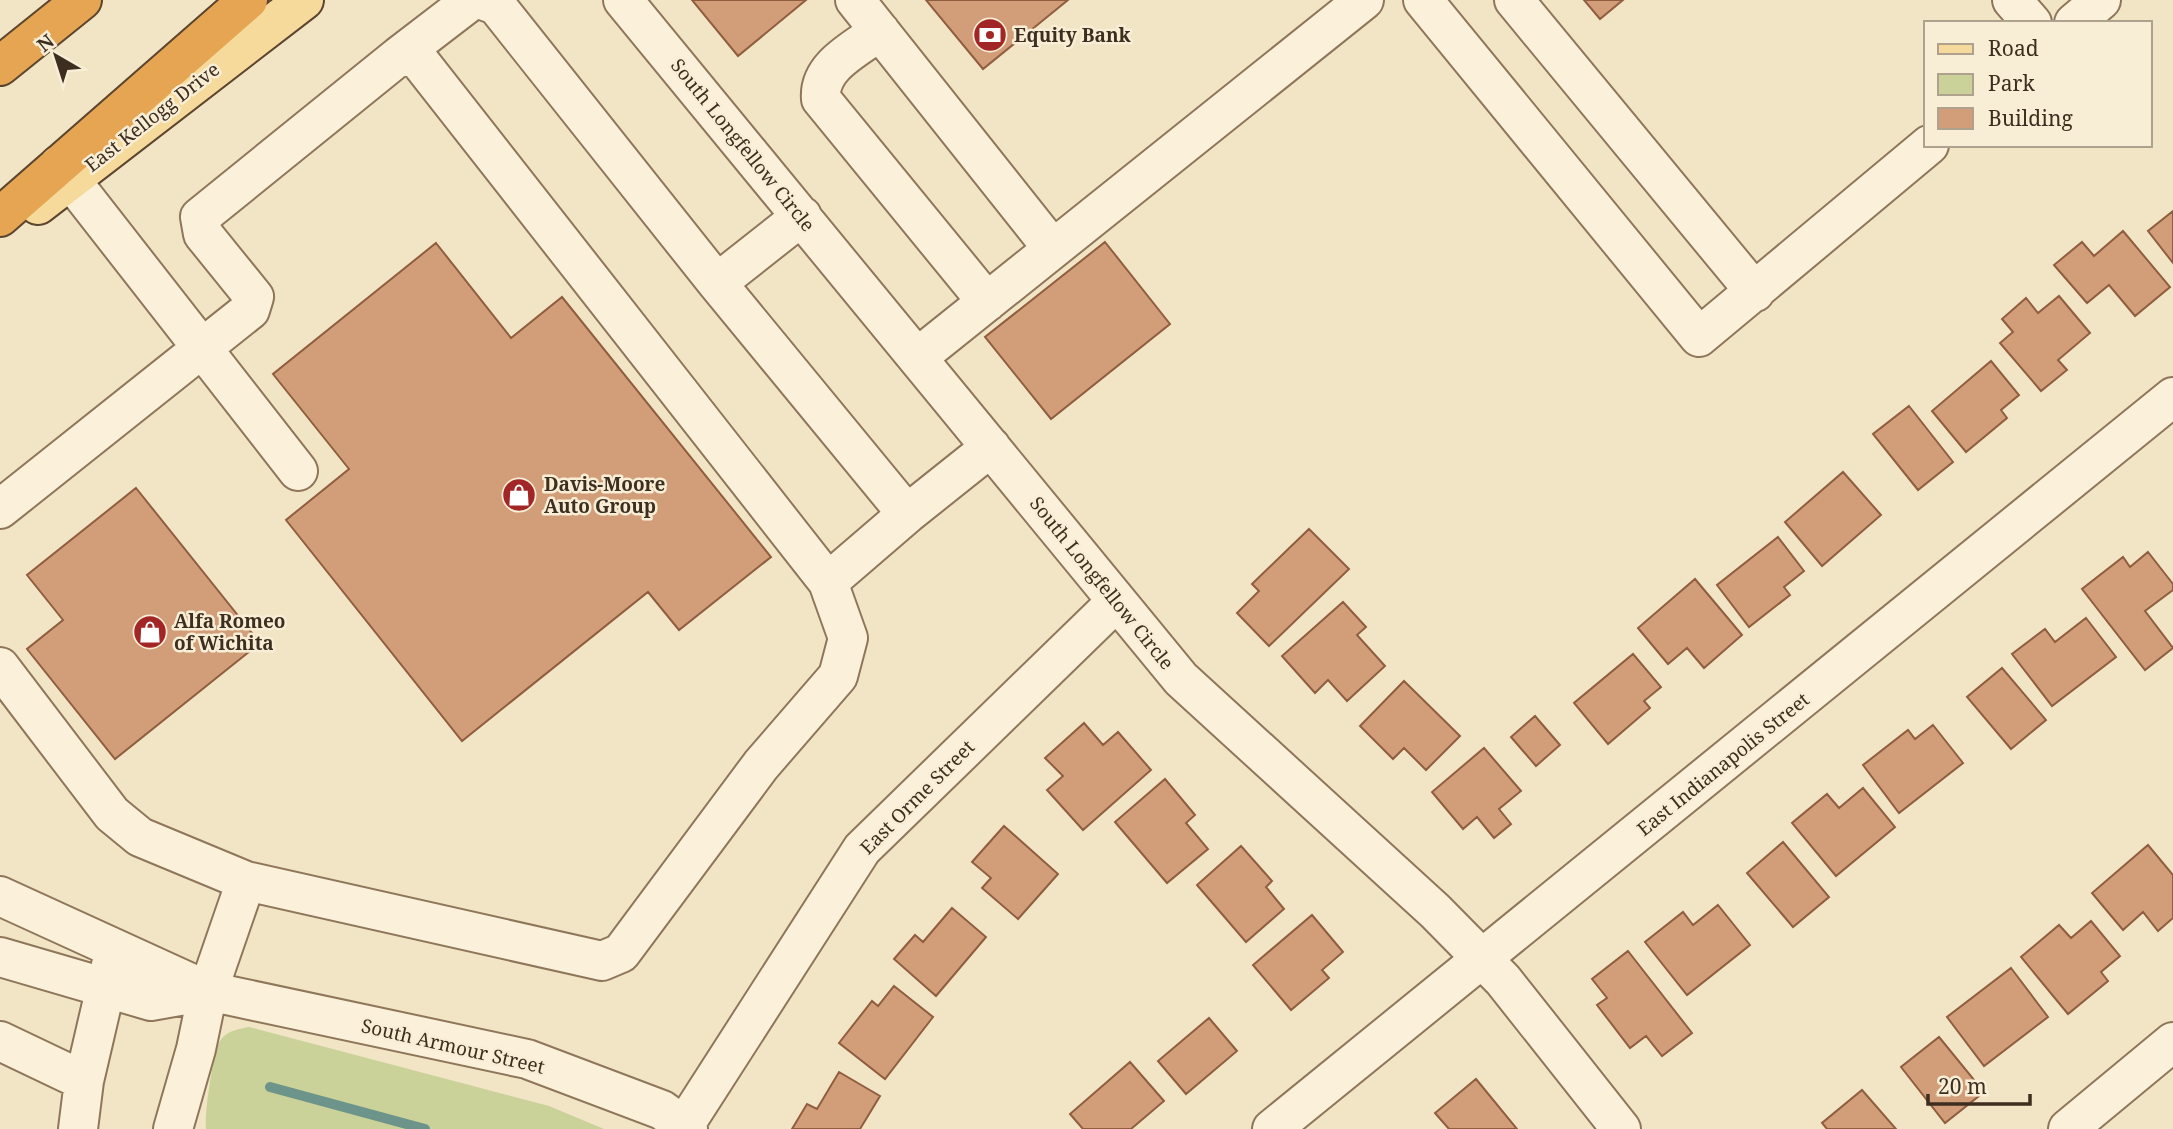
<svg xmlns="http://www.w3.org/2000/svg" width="2173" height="1129" font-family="'Noto Serif',serif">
	<rect width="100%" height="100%" fill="#f1e5c6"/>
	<!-- green -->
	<path fill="#cad199" d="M249,1027l300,79 55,23h-398c-2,-14 7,-75 14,-88 6,-10 18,-12 29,-14z"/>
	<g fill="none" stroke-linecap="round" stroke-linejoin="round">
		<!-- stream -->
		<path stroke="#6d948b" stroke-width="10" d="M270,1087l155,42"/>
	</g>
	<!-- building -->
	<path fill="#d29e7a" stroke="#905e3e" stroke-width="2" d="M692,0h114l-68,56z
		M926,0h142l-85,69z
		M1584,0h39l-23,19z
		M2173,211v52l-25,-32z
		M2123,231l47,56 -35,29 -26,-31 -22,18 -33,-38 28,-23 12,14z
		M1105,242l65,82 -119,95 -66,-82z
		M436,243l75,95 51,-41 209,260 -92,73 -31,-38 -186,149 -176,-221 63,-51 -76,-95z
		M2059,296l31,37 -32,27 9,10 -26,21 -41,-48 13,-11 -11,-13 24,-21 12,15z
		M1991,361l28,34 -18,15 6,8 -41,34 -34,-41z
		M1909,406l44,56 -35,28 -45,-56z
		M1843,472l38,43 -59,51 -37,-44z
		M136,488l124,155 -145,116 -88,-110 36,-29 -36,-45z
		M1309,529l40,40 -80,77 -32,-33 22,-22 -7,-7z
		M1778,537l26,34 -20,16 6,8 -41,32 -32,-42z
		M2148,552l25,32v6l-28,21 28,37 -28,22 -63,-81 41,-32 7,10z
		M1695,579l47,56 -38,33 -17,-20 -19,16 -30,-36z
		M1343,602l23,25 -9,8 28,31 -38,35 -19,-21 -13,13 -33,-37z
		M2086,618l30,39 -64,49 -40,-52 33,-25 10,13z
		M1633,654l28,33 -17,14 6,7 -42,36 -34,-41z
		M2002,668l44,52 -35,29 -44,-52z
		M1404,681l56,55 -34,34 -22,-22 -11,11 -33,-33z
		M1535,716l25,29 -24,21 -25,-29z
		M1084,723l19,22 15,-13 33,38 -68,60 -36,-40 16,-14 -18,-18z
		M1933,725l30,38 -64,50 -36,-48 45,-35 7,9z
		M1484,748l37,43 -22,18 12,15 -17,14 -17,-21 -14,12 -31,-37z
		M1165,779l30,36 -9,8 22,26 -41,34 -52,-61z
		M1863,788l32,39 -59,49 -44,-53 35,-29 12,14z
		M1004,826l54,48 -40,45 -36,-31 9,-10 -19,-16z
		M1783,842l46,55 -36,30 -46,-54z
		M2148,845l25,30v43l-15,13 -15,-19 -20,18 -31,-37z
		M1241,846l31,35 -6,6 18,22 -38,33 -49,-57z
		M1718,905l32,40 -63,50 -42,-53 38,-30 10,13z
		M952,908l34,29 -50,59 -42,-37 21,-24 8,7z
		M1312,915l31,37 -21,18 7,8 -38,32 -38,-45z
		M2091,921l29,35 -19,16 7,9 -40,33 -47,-57 38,-32 12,13z
		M1628,951l64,82 -30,23 -16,-20 -16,12 -33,-43 10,-7 -15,-19z
		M2011,968l37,49 -64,49 -37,-49z
		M894,986l39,31 -48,62 -46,-36 33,-42 6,5z
		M1209,1018l28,33 -51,43 -28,-33z
		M1939,1037l45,55 -39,31 -44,-56z
		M1130,1062l34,39 -33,28h-48l-13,-15z
		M839,1072l41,24 -20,33h-68l15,-25 10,5z
		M1476,1079l41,50h-68l-14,-16z
		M1862,1090l34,39h-69l-5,-6z"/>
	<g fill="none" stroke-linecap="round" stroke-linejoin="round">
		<!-- minor casing -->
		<g stroke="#8f765a" stroke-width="42">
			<path id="minor" d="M482,0l14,5 221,278
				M623,0l558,679 254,232 68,69 118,149
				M855,0l198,249
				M1423,0l276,337 230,-192
				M1514,0l241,292
				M2012,0l20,23
				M2074,23l27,-23
				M880,31c-24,18 -62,35 -59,68l166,203
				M399,56l73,-56
				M59,165l239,306
				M802,216l-85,67 190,231 84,-67
				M918,357l446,-357
				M0,509l250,-199 4,-13 -51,-63 -3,-17 199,-161 18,2 411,524 20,56 -10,38 -77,89 -140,188 -19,8 -356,-80
				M828,582l79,-68
				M0,667l112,147 28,23 106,44 -38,110 -12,58 -23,80
				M0,896l208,95 319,68 135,51 26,19
				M0,957l151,44 57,-10
				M0,1041l84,40
				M684,1126l178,-277 254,-247
				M78,1129l6,-48 27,-116
				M1272,1129l901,-732
				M2068,1129l105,-87"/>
		</g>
		<!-- major casing -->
		<g stroke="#5c442e" stroke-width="42">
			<path id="major" d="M38,205l266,-205"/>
		</g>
		<!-- highway casing -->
		<g stroke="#5c442e" stroke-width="42">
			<path id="highway" d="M0,66l82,-66
				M0,217l248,-217"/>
		</g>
		<!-- minor -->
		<use href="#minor" stroke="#fbf1da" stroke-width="38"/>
		<!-- major -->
		<use href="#major" stroke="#f6da9c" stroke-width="38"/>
		<!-- highway -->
		<use href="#highway" stroke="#e5a552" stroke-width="38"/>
	</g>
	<!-- icons -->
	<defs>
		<g id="bank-disc" transform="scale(1.75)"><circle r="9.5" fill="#a22626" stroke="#f8eed6"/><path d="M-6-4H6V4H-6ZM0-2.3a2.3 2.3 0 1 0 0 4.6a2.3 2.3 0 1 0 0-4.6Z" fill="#fff"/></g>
		<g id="shop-disc" transform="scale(1.75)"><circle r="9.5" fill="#a22626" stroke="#f8eed6"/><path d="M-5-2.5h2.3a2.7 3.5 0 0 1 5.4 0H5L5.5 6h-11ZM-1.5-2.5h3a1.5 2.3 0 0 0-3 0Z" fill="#fff"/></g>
	</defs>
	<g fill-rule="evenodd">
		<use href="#bank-disc" x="990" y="35"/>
		<use href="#shop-disc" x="519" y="495"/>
		<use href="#shop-disc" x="150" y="632"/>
	</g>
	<g text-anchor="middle" stroke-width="5" stroke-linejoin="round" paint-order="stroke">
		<!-- poi labels -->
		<g font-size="19" font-weight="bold" fill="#3e2e1f" stroke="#f8eed6" text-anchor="start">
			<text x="1014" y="42">Equity Bank</text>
			<text x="544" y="491">Davis-Moore<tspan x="544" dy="22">Auto Group</tspan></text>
			<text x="174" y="628">Alfa Romeo<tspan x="174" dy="22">of Wichita</tspan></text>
		</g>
		<!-- street labels -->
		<g font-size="19" fill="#3e2e1f" stroke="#f8eed6">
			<text transform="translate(152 117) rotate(-38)" y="7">East Kellogg Drive</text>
			<text transform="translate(743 145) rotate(51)" y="7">South Longfellow Circle</text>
			<text transform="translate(1102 583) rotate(51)" y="7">South Longfellow Circle</text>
			<text transform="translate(1723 764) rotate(-39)" y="7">East Indianapolis Street</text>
			<text transform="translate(917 797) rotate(-45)" y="7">East Orme Street</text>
			<text transform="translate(453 1046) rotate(13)" y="7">South Armour Street</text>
		</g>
	</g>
	<!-- legend -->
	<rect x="1924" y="21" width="228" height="126" fill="#f8eed6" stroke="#aea18d" stroke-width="2"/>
	<rect x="1938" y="44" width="35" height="10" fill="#f6da9c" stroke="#aea18d" stroke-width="2"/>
	<text x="1988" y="56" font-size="21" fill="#3e2e1f">Road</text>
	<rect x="1938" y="74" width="35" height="21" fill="#cad199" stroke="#aea18d" stroke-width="2"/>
	<text x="1988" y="91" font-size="21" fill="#3e2e1f">Park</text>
	<rect x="1938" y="108" width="35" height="21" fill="#d29e7a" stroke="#aea18d" stroke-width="2"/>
	<text x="1988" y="126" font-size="21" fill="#3e2e1f">Building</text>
	<!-- north arrow -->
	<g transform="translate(56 56) rotate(321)" stroke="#f8eed6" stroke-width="5" paint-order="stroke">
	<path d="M0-5L12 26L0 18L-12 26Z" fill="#3e2e1f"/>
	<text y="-10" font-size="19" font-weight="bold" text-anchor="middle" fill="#3e2e1f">N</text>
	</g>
	<!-- scale -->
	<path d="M1928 1094v10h102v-10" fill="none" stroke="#3e2e1f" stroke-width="3.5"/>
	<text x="1938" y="1094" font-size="21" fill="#3e2e1f" stroke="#f8eed6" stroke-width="5" paint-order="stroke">20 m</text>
</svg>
